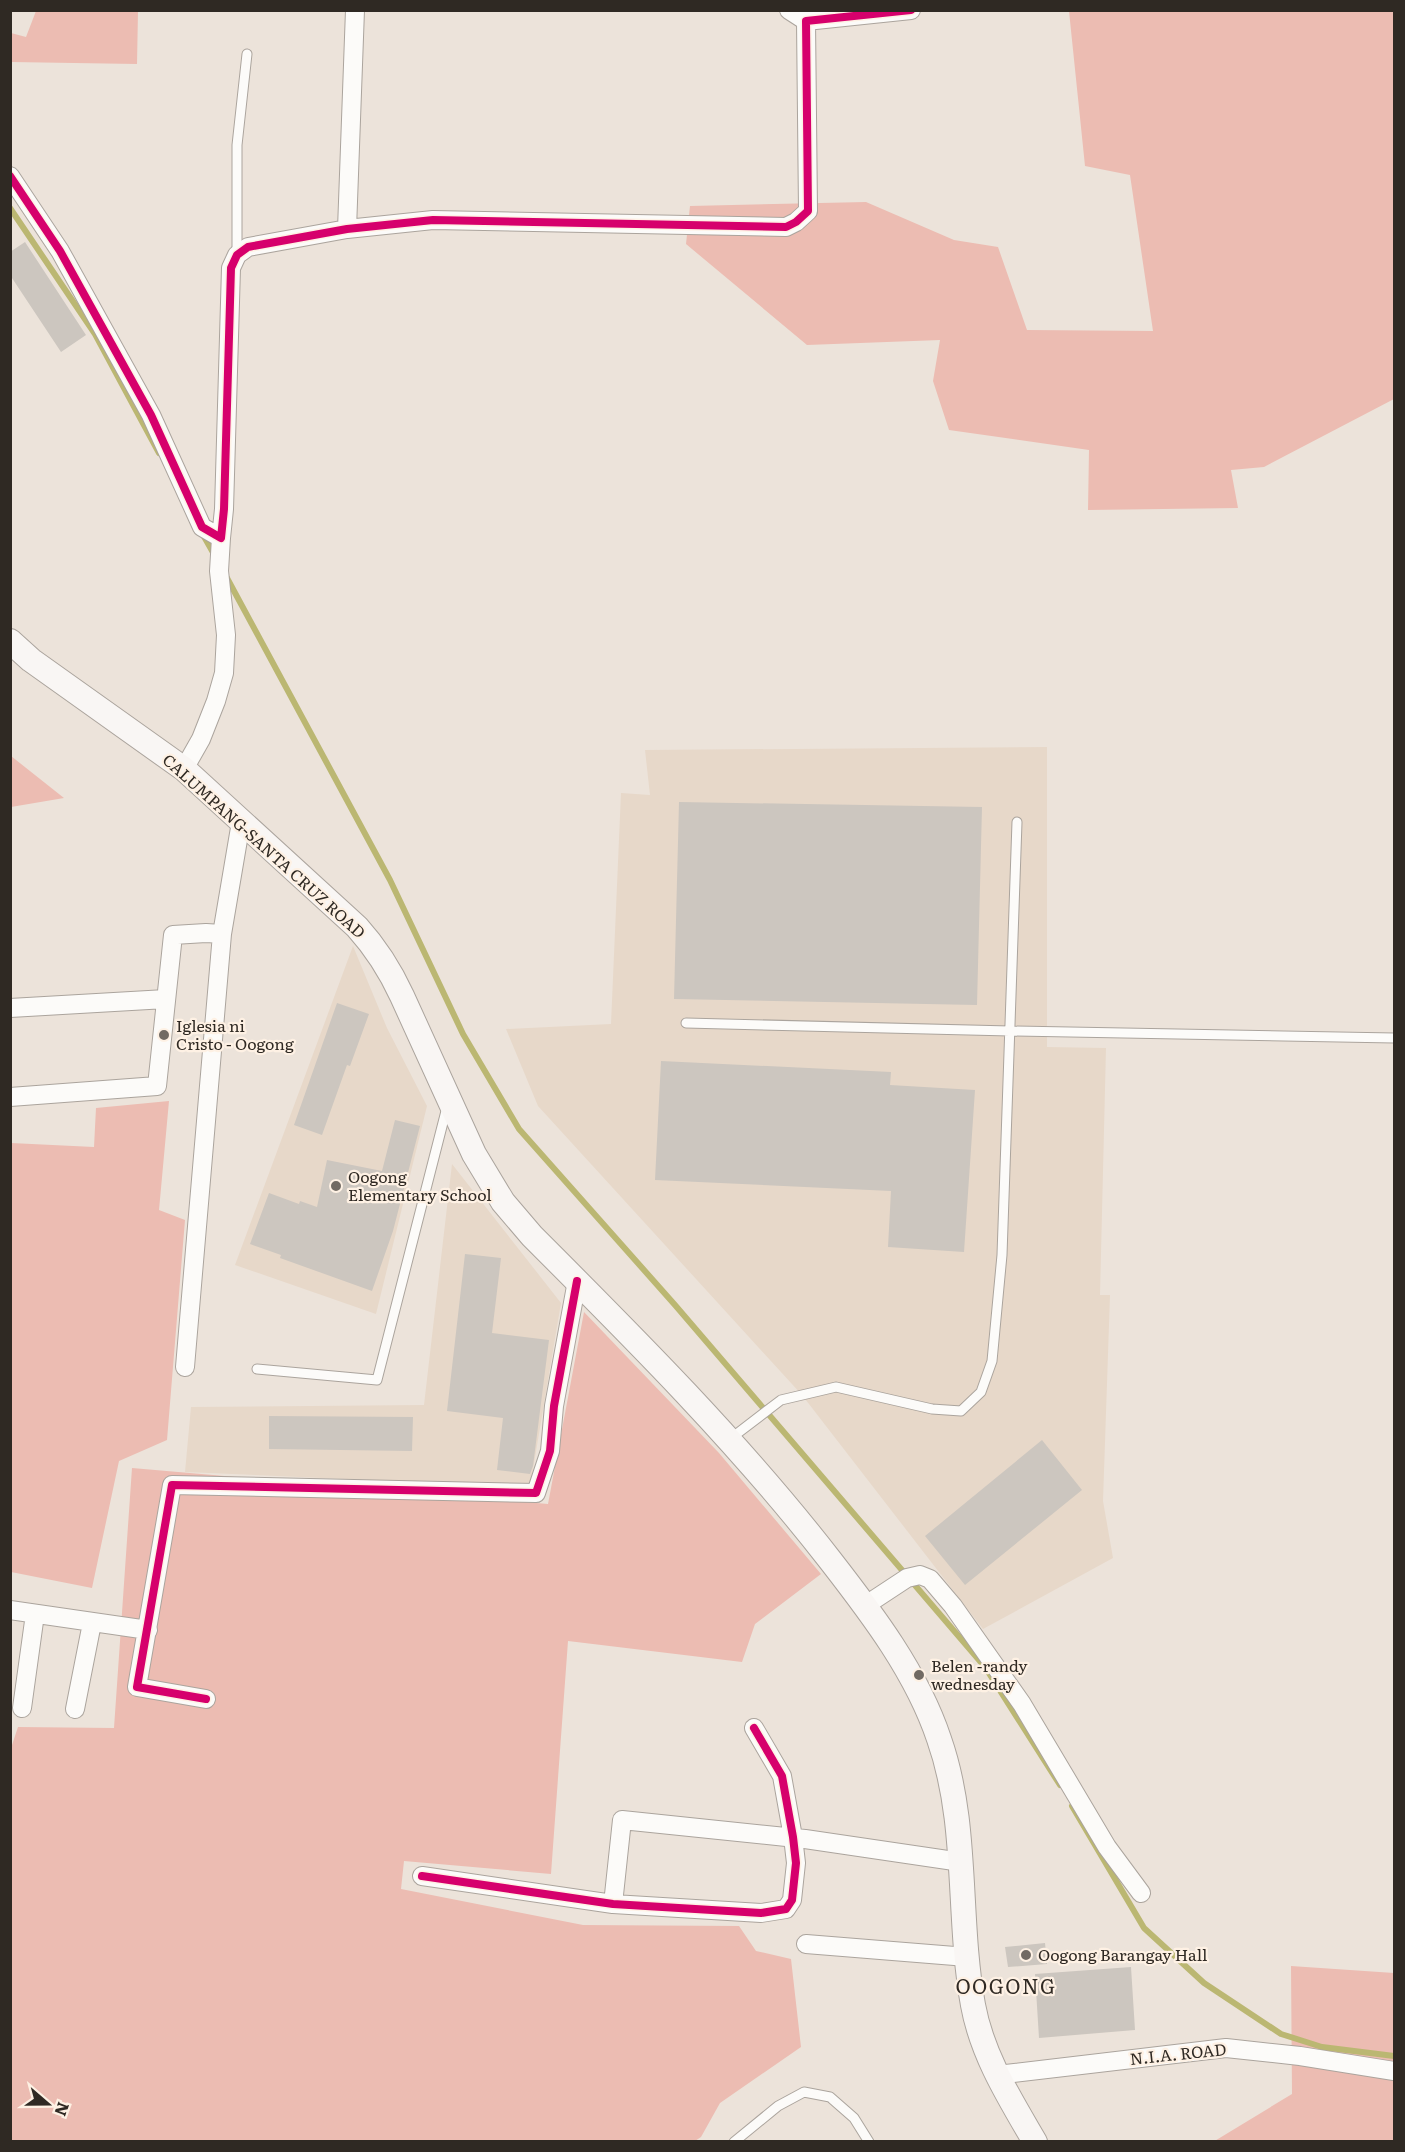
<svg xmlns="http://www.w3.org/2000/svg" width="1405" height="2152" font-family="Literata,serif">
	<rect width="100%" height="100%" fill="#ece3da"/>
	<!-- built -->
	<path fill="#e7d8c9" d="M1047,747v300l59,1 -6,247h10l-7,206 10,57 -130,71 -181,-234 -264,-289 -32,-77 105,-5 10,-231 29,2 -5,-45z
		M353,946l34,82 40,78 -51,208 -141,-49z
		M452,1164l109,139 -31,184 -345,-15 6,-65 233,-2z"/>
	<!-- green -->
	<path fill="#ecbcb2" d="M36,11h102l-1,53 -126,-2v-29l15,4z
		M1069,11h325v388l-130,68 -33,3 7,38 -150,2 1,-60 -140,-20 -16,-49 7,-41 -133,5 -121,-101 4,-38 176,-4 88,38 44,7 29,83 126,1 -23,-156 -45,-9z
		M11,756l53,42 -53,9z
		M169,1101l-10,109 26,10 -18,220 -48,21 -27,127 -81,-16v-429l83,4 2,-39z
		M584,1312l135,141 102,121 -66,50 -13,38 -174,-21 -17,233 -147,-13 -3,28 182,36 156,1 17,25 35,8 10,88 -81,56 -19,34 -6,4 -684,1v-394l7,-21 96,1 18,-260 416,36z
		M1291,1966l103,7v168l-181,1 79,-48z"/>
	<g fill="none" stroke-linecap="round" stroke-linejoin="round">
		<!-- stream -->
		<path stroke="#bbb772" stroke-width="6" d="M10,208l85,126 64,119
			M202,533l13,23
			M227,578l163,302 73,154 56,95 156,176 310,362 75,118
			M1072,1806l72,122 60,55 77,51 41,13 72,9"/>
	</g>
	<!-- building -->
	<path fill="#ccc6bf" d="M25,242l61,93 -25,17 -51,-77v-23z
		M679,802l303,5 -5,198 -303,-6z
		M337,1003l32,11 -19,52 -3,-1 -25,70 -28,-10z
		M661,1061l230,11 -1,13 85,5 -11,162 -76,-5 3,-56 -236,-11z
		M395,1120l25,6 -27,105 -21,60 -92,-33 1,-3 -31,-11 19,-51 30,11 1,-3 17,6 10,-47 55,11z
		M465,1254l36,4 -9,75 57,7 -16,126 -3,8 -33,-4 6,-52 -56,-7z
		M269,1416l144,1 -1,34 -143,-2z
		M1042,1440l40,50 -117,95 -40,-49z
		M1045,1943l2,21 -39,3 -3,-20z
		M1131,1967l4,63 -96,8 -4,-64z"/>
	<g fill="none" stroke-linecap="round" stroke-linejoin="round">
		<!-- service casing -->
		<g stroke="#aba49d" stroke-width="11">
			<path id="service" d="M237,255v-110l10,-91
				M686,1023l324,8 384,7
				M257,1369l120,11 70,-273
				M730,1439l51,-39 55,-13 96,22 29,2 20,-19 11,-31 10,-106 15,-433
				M734,2142l44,-36 26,-14 26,5 24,21 15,24"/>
		</g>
		<!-- minor casing -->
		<g stroke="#aba49d" stroke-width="20">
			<path id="minor" d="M789,10l17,11
				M10,176l50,75 91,164 51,112 19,11 3,-29 7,-241 6,-13 11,-8 99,-18 86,-9 353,7 10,-5 12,-11 -2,-190 105,-11
				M347,229l8,-219
				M184,769l17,-30 15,-38 8,-28 2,-38 -7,-64 2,-33
				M10,1008l156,-9
				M10,1097l147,-11 16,-151 33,-2 16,1
				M185,1367l37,-433 19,-112
				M866,1605l41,-27 13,-3 10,4 23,27 69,98 85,143 34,46
				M10,1610l138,20
				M206,1699l-69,-12 35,-202 364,8 14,-42 4,-45 23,-125
				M22,1708l13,-94
				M75,1709l17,-86
				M422,1876l191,28 148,9 25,-4 6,-9 4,-37 -3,-26 -11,-61 -28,-48
				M613,1904l9,-84 183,19 156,23
				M806,1944l161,13
				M997,2075l229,-27 74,8 94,15"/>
		</g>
		<!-- secondary casing -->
		<g stroke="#aba49d" stroke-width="26">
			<path id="secondary" d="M10,641l21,19 153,109 173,158c19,21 33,43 45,69l72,158 29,48 29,34c104,104 208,208 298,324 42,54 87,113 109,179 30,85 18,178 34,266 9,50 37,94 62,137"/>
		</g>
		<!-- service -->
		<use href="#service" stroke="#fcfbf9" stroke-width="9"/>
		<!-- minor -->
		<use href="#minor" stroke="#fcfbf9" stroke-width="18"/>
		<!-- secondary -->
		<use href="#secondary" stroke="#f9f6f4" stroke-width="24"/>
		<!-- cycleway casing -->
		<g stroke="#fef1e4" stroke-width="11">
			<path id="cycleway" d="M10,176l50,75 91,164 51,112 19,11 3,-29 7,-241 6,-13 11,-8 99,-18 86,-9 353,7 10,-5 12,-11 -2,-190 105,-11
				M206,1699l-69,-12 35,-202 364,8 14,-42 4,-45 23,-125
				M422,1876l191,28 148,9 25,-4 6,-9 4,-37 -3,-26 -11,-61 -28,-48"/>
		</g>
		<!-- cycleway -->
		<use href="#cycleway" stroke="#d6006c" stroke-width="8"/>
	</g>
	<!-- markers -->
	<g fill="#716a63" stroke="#fef1e4" stroke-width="2">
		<circle cx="164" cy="1035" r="6"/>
		<circle cx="336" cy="1186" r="6"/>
		<circle cx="919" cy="1675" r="6"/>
		<circle cx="1026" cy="1955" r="6"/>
	</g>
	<g text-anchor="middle" stroke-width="4.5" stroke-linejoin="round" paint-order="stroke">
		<!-- street labels -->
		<g font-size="16" fill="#2f2923" stroke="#fef1e4">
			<text transform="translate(264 846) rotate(42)" y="6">CALUMPANG-SANTA CRUZ ROAD</text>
			<text transform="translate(1178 2054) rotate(-6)" y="6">N.I.A. ROAD</text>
		</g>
		<!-- poi labels -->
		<g font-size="16" fill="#2f2923" stroke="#fef1e4" text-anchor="start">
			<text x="176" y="1032">Iglesia ni<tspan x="176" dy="18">Cristo - Oogong</tspan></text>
			<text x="348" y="1183">Oogong<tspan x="348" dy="18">Elementary School</tspan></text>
			<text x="931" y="1672">Belen -randy<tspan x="931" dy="18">wednesday</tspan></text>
			<text x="1038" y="1961">Oogong Barangay Hall</text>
		</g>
		<!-- quarter labels -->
		<g font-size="20" letter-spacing="1.5" fill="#2f2923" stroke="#fef1e4">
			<text x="1006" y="1994">OOGONG</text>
		</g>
	</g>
	<!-- border -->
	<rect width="1405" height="2152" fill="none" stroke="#2f2923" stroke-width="24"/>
	<!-- north arrow -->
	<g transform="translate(48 2104) rotate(110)" stroke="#fef1e4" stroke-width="4.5" paint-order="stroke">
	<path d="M0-4.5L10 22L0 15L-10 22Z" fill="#2f2923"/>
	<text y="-9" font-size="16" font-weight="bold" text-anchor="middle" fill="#2f2923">N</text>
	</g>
</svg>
